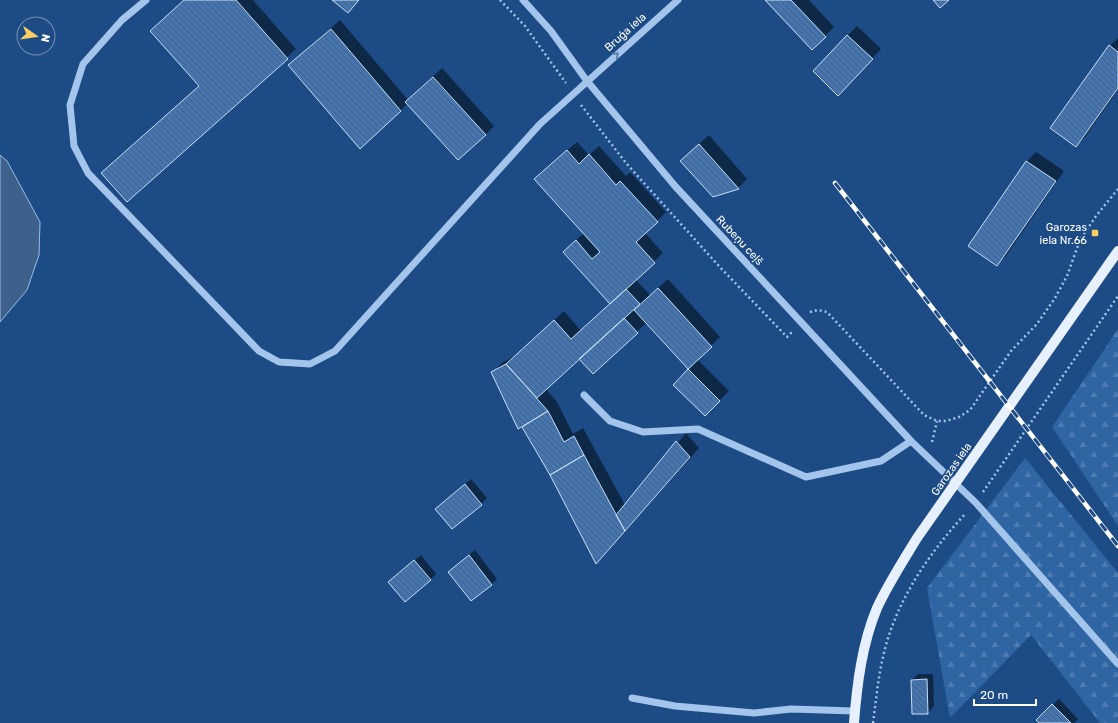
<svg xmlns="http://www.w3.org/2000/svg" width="1118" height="723" font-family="Rubik,sans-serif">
	<defs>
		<pattern id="forest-firs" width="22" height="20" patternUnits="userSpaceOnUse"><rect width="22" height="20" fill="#2f65a3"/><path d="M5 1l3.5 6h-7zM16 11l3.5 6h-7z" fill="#4e7cb1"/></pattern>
		<pattern id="building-back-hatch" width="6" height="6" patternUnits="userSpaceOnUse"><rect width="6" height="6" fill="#4475ae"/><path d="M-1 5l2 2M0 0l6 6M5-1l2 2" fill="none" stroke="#48607d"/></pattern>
	</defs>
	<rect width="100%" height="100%" fill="#1c4b85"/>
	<!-- forest -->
	<path fill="url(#forest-firs)" d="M1118,329v197l-66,-99z
		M1025,458l93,115v150h-18l-69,-88 -81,83 -23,-130z"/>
	<!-- water -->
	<path fill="#3e618b" stroke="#96bfed" d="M0,155l7,6 33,61 -1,33 -12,35 -27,32z"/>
	<!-- shadow -->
	<path fill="#0007" d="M185,0h68l43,49 -169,152 73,-116z
		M767,0h42l25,27 -22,22z
		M340,20l68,80 34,-32 52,58 -9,9 -77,-32 -8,8 -110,-46z
		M857,26l24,23 -34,36 -33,-14z
		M1118,38v52l-33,47 -9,9 34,-100z
		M709,135l38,44 -9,9 -57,-27z
		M577,142l12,13 10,-9 27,30 4,-4 36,40 -21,21 18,20 -28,26 15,16 18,-16 52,58 -23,22 32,32 -24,24 -31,-30 19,-19 -46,-44 -10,10 -58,26 -33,31 11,13 16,32 10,-6 42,77 61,-72 13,15 -102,115 -46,-88 -58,-103 9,-9 14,-8 48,-44 17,20 30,-27 -38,-61 11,-10 -39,-63z
		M1036,152l28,19 -58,85 -10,9 -27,-19 58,-85z
		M471,479l16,19 -6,6 -38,-1z
		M475,550l22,29 -6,6 -42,-13z
		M421,555l15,19 -6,6 -34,-4z
		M918,674h15l1,32 -6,7 -16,-33z
		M1059,699l19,20 -4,4h-34l-3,-3z"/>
	<!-- building -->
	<path fill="url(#building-back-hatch)" stroke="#c7def8" d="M184,0h52l52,59 -161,143 -26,-29 98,-87 -49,-55z
		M332,0h27l-11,13z
		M765,0h26l35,37 -14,13z
		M933,0h16l-9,8z
		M331,29l70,82 -41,38 -72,-84z
		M847,35l26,24 -35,37 -25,-25z
		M1109,45l9,7v36l-42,59 -26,-19z
		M433,77l53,58 -28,25 -53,-58z
		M699,144l40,45 -26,8 -33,-36z
		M567,150l12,14 10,-10 27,31 4,-4 38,41 -22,20 19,21 -45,41 -47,-52 13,-12 16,19 8,-7 -66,-73z
		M1026,161l30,20 -59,85 -29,-20z
		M658,288l54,59 -24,22 -54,-59z
		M626,289l14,15 -103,94 -31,-34 48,-44 17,19z
		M624,318l14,15 -45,41 -14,-15z
		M506,364l42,47 -30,18 -27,-57z
		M688,369l32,32 -15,15 -32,-31z
		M548,411l16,31 10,-6 10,19 -34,20 -28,-48z
		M676,441l14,16 -65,74 -9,-16z
		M584,455l41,76 -29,33 -46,-89z
		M465,484l17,21 -30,24 -17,-20z
		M469,555l23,30 -21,16 -23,-29z
		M414,560l17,20 -26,22 -17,-20z
		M927,679l1,35h-16l-1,-34z
		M1052,704l19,19h-32l-3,-3z"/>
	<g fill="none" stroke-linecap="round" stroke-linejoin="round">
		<!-- path -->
		<path stroke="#a3c4eb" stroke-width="2.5" stroke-dasharray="2 3" stroke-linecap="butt" d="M500,0l25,26 41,57
			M581,105l45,58 91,101 70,73 5,-5
			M810,312l8,-2 9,2 97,103 13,6h9l13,-4 11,-7 41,-59 26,-27 18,-26 12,-22 13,-36 16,-24 22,-27
			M932,442l5,-21
			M983,492l135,-196
			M873,723c3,-22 5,-45 10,-66 12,-55 46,-104 83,-144"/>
		<!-- minor -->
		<path stroke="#a3c4eb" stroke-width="7" d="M146,0l-24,20 -39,44 -13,41 4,41 14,27 171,178 20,11 31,2 25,-13 205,-227 138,-124
			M523,0l28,31 36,50 88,105 236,255 65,62 142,161
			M584,395l26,26 33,11 55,-3 108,48 75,-16 30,-20
			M632,698l43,8 79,7 37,-4 63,2"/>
		<!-- major -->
		<path stroke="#e7f0ff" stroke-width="10" d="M854,723c3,-39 8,-79 23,-115 11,-24 26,-47 40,-70l201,-287"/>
		<!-- rail casing -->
		<g stroke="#fff" stroke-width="4.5">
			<path id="rail" d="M835,183l283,363"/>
		</g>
		<!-- rail -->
		<use href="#rail" stroke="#1c4b85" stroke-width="3" stroke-dasharray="9" stroke-linecap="butt"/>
	</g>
	<!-- one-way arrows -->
	<defs><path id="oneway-chevron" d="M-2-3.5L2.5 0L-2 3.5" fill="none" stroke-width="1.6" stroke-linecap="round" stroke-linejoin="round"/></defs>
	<use stroke="#4b75a9" href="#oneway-chevron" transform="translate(616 55) rotate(-42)"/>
	<!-- markers -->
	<rect fill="#fccd60" stroke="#1c4b85" stroke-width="1.5" x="1091" y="229" width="8" height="8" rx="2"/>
	<g text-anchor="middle" stroke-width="3.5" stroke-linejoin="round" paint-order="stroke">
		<!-- street labels -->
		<g font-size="11" fill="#fff" stroke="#1c4b85">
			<text transform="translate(625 32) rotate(-42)" y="4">Bruģa iela</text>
			<text transform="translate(740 240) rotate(47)" y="4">Rubeņu ceļš</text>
			<text transform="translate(951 469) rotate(-55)" y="4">Garozas iela</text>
		</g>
		<!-- poi labels -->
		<g font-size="11" fill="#fff" stroke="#1c4b85" text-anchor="end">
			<text x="1087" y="231">Garozas<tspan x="1087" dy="13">iela Nr.66</tspan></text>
		</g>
	</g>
	<!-- north arrow -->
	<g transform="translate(36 36) rotate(103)"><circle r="19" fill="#1c4b85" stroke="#7793b6"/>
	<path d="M0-3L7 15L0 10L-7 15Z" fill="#fccd60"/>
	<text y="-6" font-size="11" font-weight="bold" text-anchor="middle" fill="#ffffff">N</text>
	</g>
	<!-- scale -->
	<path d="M974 699v6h62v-6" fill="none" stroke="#ffffff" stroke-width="2"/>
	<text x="980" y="699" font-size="12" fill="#ffffff" stroke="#1c4b85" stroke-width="3" paint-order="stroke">20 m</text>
</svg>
